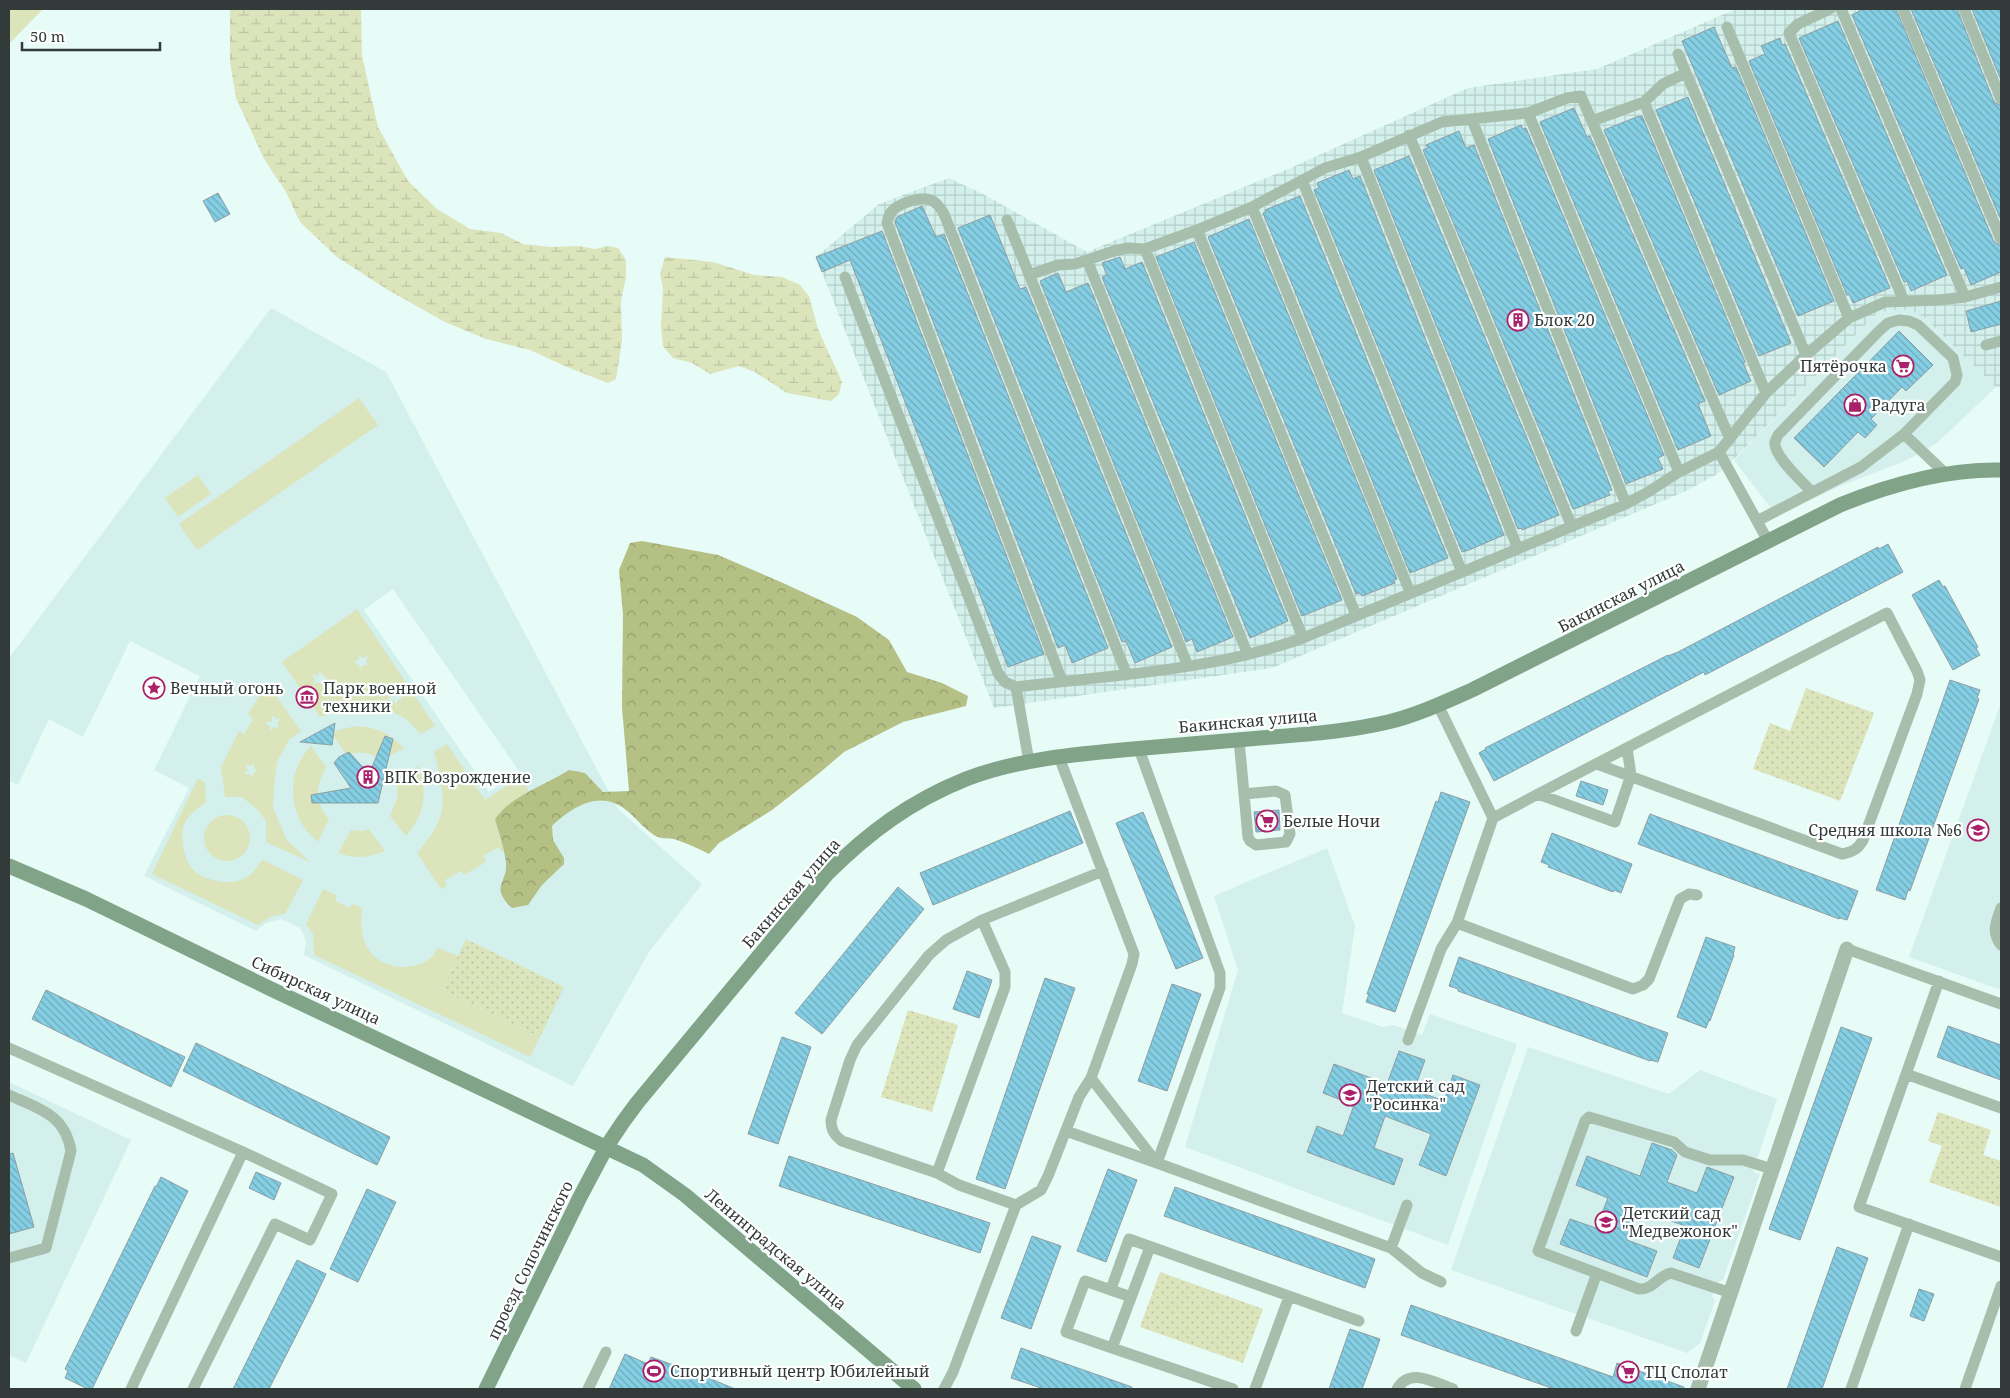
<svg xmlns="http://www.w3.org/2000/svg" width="2010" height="1398" font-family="'Noto Serif',serif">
	<defs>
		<pattern id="industrial-grid" width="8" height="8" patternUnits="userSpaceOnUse" patternTransform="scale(1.25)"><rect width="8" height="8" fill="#d3f0ec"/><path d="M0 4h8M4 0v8" fill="none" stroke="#b6cfcb"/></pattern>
		<pattern id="forest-crowns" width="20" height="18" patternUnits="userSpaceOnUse" patternTransform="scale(1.25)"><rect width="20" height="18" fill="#b5c085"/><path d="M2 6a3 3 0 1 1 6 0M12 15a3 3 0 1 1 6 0" fill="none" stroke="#949d6e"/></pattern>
		<pattern id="wetland-marsh" width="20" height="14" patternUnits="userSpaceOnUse" patternTransform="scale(1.25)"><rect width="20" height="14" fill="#dbe4bb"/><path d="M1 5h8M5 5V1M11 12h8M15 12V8" fill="none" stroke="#bcc4a2"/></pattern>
		<pattern id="park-dots" width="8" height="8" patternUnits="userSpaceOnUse" patternTransform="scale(1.25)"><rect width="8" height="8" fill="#dbe4bb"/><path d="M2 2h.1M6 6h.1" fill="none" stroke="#bcc4a2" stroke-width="1.8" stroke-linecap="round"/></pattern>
		<pattern id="building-back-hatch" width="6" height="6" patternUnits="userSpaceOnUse" patternTransform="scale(1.25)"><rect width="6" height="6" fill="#85cfe4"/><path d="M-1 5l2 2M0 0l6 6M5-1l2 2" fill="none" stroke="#6da9ba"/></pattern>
	</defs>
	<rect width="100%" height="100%" fill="#e7fbf7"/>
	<!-- built -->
	<path fill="#d3f0ec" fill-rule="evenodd" d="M271,308l115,64 232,437 84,75 -53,68 -76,134 -269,-131 2,-13 -2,-7 -4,-7 -19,-9 -15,4 -10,8 -112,-55 45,-88 -35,-18 46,-94 -70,-35 -47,96 -34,-18 -31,66 -9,-4v-123zM393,589l126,182 -30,21 -125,-182z
		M1890,310h20l15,8 71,69 -59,56 -32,18 -67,26 -61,29 -43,-56 141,-145z
		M2001,703v287l-92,-33z
		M1327,848l28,78 -13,87 41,14 10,-2 29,10 8,-21 87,30 -69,201 -263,-98 53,-177 -24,-74z
		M1528,1047l141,47 31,-24 77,29 -24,73 7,2 -37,106 -6,3 -5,13 3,5 -15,42 -13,10 -236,-83z
		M9,1082l122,58 -105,223 -17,-8z"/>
	<!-- industrial -->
	<path fill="url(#industrial-grid)" d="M1736,9h265v379l-5,-1 -71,-69 -15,-8h-20l-15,5 -149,152 -9,7 -31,17 -414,177 -278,40 -178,-451 63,-53 70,-26 34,16 104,58 201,-83 180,-81 129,-19z"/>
	<!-- grass -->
	<path fill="#dbe4bb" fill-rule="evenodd" d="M9,9h34l-34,35z
		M359,398l19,27 -181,125 -18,-26z
		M198,475l13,19 -33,23 -13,-19z
		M357,609l78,117 -14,8 -15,-15 -17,-9 -29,-5 -40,12 -38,-55zM358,654l5,4 5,-2 -2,5 2,4h-5l-3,5 -1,-5 -6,-3 6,-2zM320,670l3,6 5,1 -5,3v5l-5,-3 -5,3 2,-5 -3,-6 6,2zM400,689l-1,6 4,4 -5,1 -2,6 -2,-5 -7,-2 6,-3 -3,-5 6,2z
		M267,683l34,48 -12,9 -12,22 -3,23 -1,23 14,32 23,22 -44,-20v-21l-9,-12 -15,-12h-17l-4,-30 18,-36 5,3 9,-14 -5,-6zM272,715l4,4h5l-4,4 2,5 -5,-1 -4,4v-5l-5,-3 7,-2zM254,762v6l4,3 -5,2 -1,6 -2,-5h-7l5,-4 -3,-5 6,1z
		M357,726c21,2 32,7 47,22l-21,12c-13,-7 -23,-10 -37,-5l-14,-22 10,-4z
		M447,744l38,56 35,-23 9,14 -29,20 -5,8 9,31 -2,2 -3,-5 -16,9 3,6 -22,13 -3,-4 -16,9 2,6 -6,3 -24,-36c33,-37 29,-55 17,-101z
		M311,746l15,21c-10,20 -13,34 3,52l-11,23c-30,-23 -34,-69 -7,-96z
		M418,766c10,27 7,48 -12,70l-16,-20 8,-20 -2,-15z
		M198,778l7,5 1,19c-9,7 -20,14 -23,26 -2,10 1,29 7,38 10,15 42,21 57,11 6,-4 11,-12 16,-17l40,20 -18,34 -13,2 -14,9 -106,-51z
		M204 838a23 23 0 1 1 46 0a23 23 0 1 1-46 0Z
		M369,829l16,22c-19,7 -27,8 -47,2l13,-23 11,1z
		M323,889l13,6v6l13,7 4,-4 9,4c-2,14 -1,33 9,45 17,20 56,19 67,-5l20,8 -16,34 98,47 -10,20 -216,-102 -1,-21 -7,-10z"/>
	<!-- forest -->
	<path fill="url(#forest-crowns)" d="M642,541l76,14 65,28 74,34 32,23 18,32 35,11 26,13 -2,10 -63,16 -59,30 -27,23 -45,35 -53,33 -10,11c-11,-6 -23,-11 -35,-15 -5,-1 -11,0 -16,-2 -12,-5 -21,-19 -32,-27 -26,-21 -54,-3 -74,16l1,14 11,18v6l-22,21 -14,20 -16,3c-23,-22 -4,-24 -6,-46 -2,-15 -7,-29 -11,-43 15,-23 51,-34 74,-49l16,3 18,19 26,-1 -7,-84 1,-92 -4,-45 11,-27z"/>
	<!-- wetland -->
	<path fill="url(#wetland-marsh)" d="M230,9h131l1,47 16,71 30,54 29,28 33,20 31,4 22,11 27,3 28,-1 17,3 13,-3 10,2 8,12v18l-5,22 1,41 -6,38 -8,4 -41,-16 -37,-17 -44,-11 -41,-17 -57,-32 -51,-33 -37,-35 -14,-30 -22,-33 -28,-61 -6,-36z
		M665,257l48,5 41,13 28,2 18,8 9,11 9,33 24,53 -3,12 -8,7 -44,-8 -32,-21 -16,-6 -29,8 -18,-11 -19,-5 -10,-12 -2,-19 2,-39 -3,-14z"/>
	<!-- park -->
	<path fill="url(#park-dots)" d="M1806,688l68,25 -34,88 -87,-32 17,-46 20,8z
		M466,939l98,48 -24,50 -98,-47z
		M908,1010l50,15 -26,87 -51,-15z
		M1938,1112l53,18 -8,25 18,6v46l-72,-25 13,-36 -14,-5z
		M1160,1272l103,37 -20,54 -103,-36z"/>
	<!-- building -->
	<path fill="url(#building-back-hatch)" stroke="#8d9ea4" d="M1863,9h33l98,233 7,4v26l-30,13 -7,-17 -3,1 -109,-254z
		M1911,9h46l37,93 7,4v114z
		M1972,9h29v71z
		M1838,21l109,254 -36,16 -4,-10 -3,1 -105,-244z
		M1714,27l18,41 4,-1 98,234 -36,15 -116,-275z
		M1780,38l2,7 3,-1 105,244 -37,15 -4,-9 -2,1 -98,-234 16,-7 -4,-8z
		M1688,97l103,246 -32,13 -103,-246z
		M1574,108l13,29 3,-1 115,265 -7,3 13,32 -33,14 -138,-328z
		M1639,116v1l3,-1 103,246 -2,1 8,18 -32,14 -115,-265z
		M1521,125l2,4 3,-1 138,327 -6,3 5,11 -37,15 -138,-345z
		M1459,131l7,17 8,-3 138,345 -4,1 2,4 -33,13 -4,1 -150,-359 5,-2 -2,-3z
		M1409,156l150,359 -37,15v-2l-4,1 -144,-359z
		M1349,170l4,9 7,-3 144,359 -35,15 -7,2 -148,-362 5,-2 -2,-5z
		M218,193l12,21 -15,8 -12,-21z
		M1300,196l148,362 -38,15 -147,-360 3,-1 -1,-2z
		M922,206l14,31 8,-3 164,414 -36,15 -7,-18 -7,3 -163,-426 2,-5z
		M990,215l30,74 6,-2 146,360 -37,16 -9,-22 -4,1 -164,-414z
		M1249,219l148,360 -4,1 2,3 -33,13 -2,-3 -4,1 -148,-357z
		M882,231l162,423 -36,13 -158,-407 -28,12 -6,-15z
		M1194,242l148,358 -40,16 -146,-359z
		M1120,257l5,12 17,-7 146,359 -38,17 -148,-361 5,-2 -5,-12z
		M1058,273l8,19 22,-9 145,354 -36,15 -5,-13 -6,3 -146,-361z
		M2001,301v23l-30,8 -5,-21z
		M1899,331l34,34 -27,26 -4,-4 -31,32 6,6 -12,13 -7,-6 -34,35 -30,-29z
		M1888,544l15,28 -198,103 -1,-3 -210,109 -15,-28 7,-4 -1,-1 183,-93v1l10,-4 200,-105 1,2z
		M1939,580l4,7 2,-1 33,61 -2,1 4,7 -27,15 -41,-75z
		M1950,680l30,10 -3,8 2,1 -69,192 -2,-1 -3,10 -29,-10z
		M335,723l-3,22 -32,-3z
		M385,736l8,3 -15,64h-66l-1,-8 40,-7 -17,-25 5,-6 10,-5 20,22z
		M1581,781l27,9 -5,15 -27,-9z
		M1441,792l29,10 -75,210 -29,-10 3,-8h-2l69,-193 2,1z
		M1279,810l1,20 -24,2 -2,-20z
		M1070,811l13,32 -150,62 -13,-32z
		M1143,812l60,146 -27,11 -60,-146z
		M1650,814l208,77 -11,29 -7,-2 -1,1 -201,-75z
		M1552,833l80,31 -11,29 -7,-3 -1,2 -65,-25 1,-2 -8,-3z
		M898,887l26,22 -102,125 -27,-21z
		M1706,937l29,10 -2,8h1l-24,66 -1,-1 -3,8 -29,-11z
		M1459,957l209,76 -10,29 -8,-2v1l-192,-70v-2l-9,-3z
		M967,971l25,9 -13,38 -26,-9z
		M1045,978l30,10 -70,201 -29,-10z
		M1172,984l29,10 -34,97 -29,-10z
		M46,990l139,67 -14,30 -139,-68z
		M1948,1026l53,19v35l-64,-23z
		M1841,1027l31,11 -72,202 -31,-11z
		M782,1037l29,10 -33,97 -30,-10z
		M196,1043l194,94 -13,28 -194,-94z
		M1399,1051l26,9 -11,30 30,11 9,-26 27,10 -34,91 -27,-11 12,-31 -46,-18 -11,32 29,11 -9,26 -87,-33 10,-26 26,10 11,-31 -31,-12 11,-29 53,20z
		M1652,1143l20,7 5,5 -10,27 30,11 10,-26 27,10 -35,91 -26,-10 12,-32 -46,-17 -12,31 30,11 -10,26 -87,-33 10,-25 26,9 12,-30 -32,-13 11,-29 53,20z
		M13,1153l21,74 -25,7v-80z
		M789,1156l201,67 -10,30 -201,-67z
		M1108,1169l29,11 -31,82 -29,-11z
		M256,1172l25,11 -7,17 -25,-12z
		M161,1177l27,14 -96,198h-4l-23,-11 3,-7 -3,-2 90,-183 1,1z
		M1175,1187l200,72 -10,29 -201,-72z
		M367,1189l29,13 -38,80 -28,-13z
		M1032,1236l29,10 -30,83 -30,-11z
		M1837,1247l31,11 -46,131h-35z
		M297,1260l29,14 -14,30 -43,85h-36z
		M1919,1289l15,5 -10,27 -14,-5z
		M1411,1305l202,72 4,-14 67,24v2h-130l-153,-54z
		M1350,1329l30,10 -9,26 -9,24h-33z
		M1021,1348l111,39 -1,2h-87l-33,-11z
		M625,1354l23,10 3,-7 48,17 36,15h-126z"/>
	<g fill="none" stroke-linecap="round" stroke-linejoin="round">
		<!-- lane -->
		<path stroke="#a8beac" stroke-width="11" d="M1830,9l-32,15 -9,9 115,268
			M1841,9l124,288
			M1903,9l98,230
			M1964,9l37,90
			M1727,27l122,291
			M1678,54l128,301
			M1644,102l19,-18 23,-11
			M1528,113l39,-15 14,-2 149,343
			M1472,120l154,384
			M1592,121l52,-19 122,291
			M1409,135l163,392
			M1361,157l157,392
			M1302,180l160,392
			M1252,207l158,385
			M1007,220l181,446
			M1197,230l159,385
			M1145,249l158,389
			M1087,260l161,395
			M1029,275l29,-10 17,-1 39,-13 14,-3 17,1 52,-19 55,-23 73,-39 36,-11 81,-35 86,-9 151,359
			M845,277l153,396 7,9 11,5c97,-12 195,-16 287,-49l323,-134 22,-12 31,-20 40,-20 47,-59 40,-38 43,-37 36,-16 54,-2 26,-3 36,-10
			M1986,345l15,-4
			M1719,452l49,89
			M1812,492c-9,-10 -39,-36 -37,-50 0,-1 3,-6 3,-7l101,-104 9,-8 11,-3 10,1 9,4 35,33 4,17 -2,7 -51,52
			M1757,521l104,-54 43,-33 42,40
			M1062,681l-175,-458c1,-5 2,-10 7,-14 8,-6 27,-13 37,-9 7,3 10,9 13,14l183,461
			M1016,687l13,75
			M1438,705l55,113 -36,105 176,66 10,-4 6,-6 31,-80 9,-5 8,1
			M1239,740l9,97 2,4 6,4 30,-3 4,-8 -5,-39 -9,-4 -32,3
			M1059,757l75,197 -2,10 -41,114 66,85 234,85 31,25 19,9
			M1538,794l77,28 16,-47 -4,-27
			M1493,818l45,-24 349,-181 30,58 3,9 -3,14 -54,146c-5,9 -10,12 -21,14l-245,-90
			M2001,908c-5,14 -10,24 0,37
			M1847,949l154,55
			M1939,981l-80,226 142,50
			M1408,1040l33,-91 16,-26
			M9,1048l234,104 89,42 -22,46 -35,-16 -82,165
			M1906,1074l95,34
			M9,1095c30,14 56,19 62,56l-25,97 -37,10
			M1066,1131l91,32 63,-175v-15l-81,-224
			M937,1173l68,-186v-15l-23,-52
			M1016,1205l-57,-20 -22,-12 -95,-32c-8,-6 -11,-11 -11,-21l19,-60 7,-15 72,-90 17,-15 36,-20 121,-49
			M1150,1247l-38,101 121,41
			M1391,1248l16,-43
			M1111,1289l18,-50 230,82
			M1731,1293l-60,-20c-12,2 -18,17 -32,16l-101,-38 47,-130 4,-4 85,25 11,10 25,8h33l29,9
			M1576,1331l21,-58
			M1112,1348l-46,-16 19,-51 46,16
			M131,1389l112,-237
			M588,1389l18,-37
			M944,1389l9,-17 63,-167 25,-15 7,-14 31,-79 12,-19
			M1255,1389l34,-92
			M1397,1389c13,-22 36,-7 56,0
			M1851,1389l58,-165
			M1965,1389l36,-103"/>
		<!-- street -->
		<path stroke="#a8beac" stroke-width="15" d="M1698,1389l149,-440"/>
		<!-- secondary -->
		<path stroke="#81a388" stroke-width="15" d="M9,866l77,33 185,90 372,176 42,30 229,194
			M486,1389l94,-192 27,-51 16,-24 14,-19 190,-229c42,-42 84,-73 139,-95 52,-20 111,-25 167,-30 46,-4 92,-8 139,-12 38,-3 78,-6 116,-15 29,-7 57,-20 84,-32l368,-185c51,-21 105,-36 161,-35"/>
	</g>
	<!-- icons -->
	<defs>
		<g id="building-ring" transform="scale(1.125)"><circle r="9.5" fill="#fff" stroke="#a92169" stroke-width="1.5"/><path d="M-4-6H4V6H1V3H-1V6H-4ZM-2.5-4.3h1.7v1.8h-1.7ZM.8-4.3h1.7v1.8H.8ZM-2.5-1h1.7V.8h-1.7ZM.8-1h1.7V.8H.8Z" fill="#a92169"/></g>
		<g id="supermarket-ring" transform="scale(1.125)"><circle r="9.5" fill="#fff" stroke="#a92169" stroke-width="1.5"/><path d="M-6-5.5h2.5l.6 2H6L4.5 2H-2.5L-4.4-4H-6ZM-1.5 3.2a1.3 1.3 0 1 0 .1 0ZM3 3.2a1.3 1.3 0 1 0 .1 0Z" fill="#a92169"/></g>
		<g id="shop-ring" transform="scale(1.125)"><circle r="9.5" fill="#fff" stroke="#a92169" stroke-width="1.5"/><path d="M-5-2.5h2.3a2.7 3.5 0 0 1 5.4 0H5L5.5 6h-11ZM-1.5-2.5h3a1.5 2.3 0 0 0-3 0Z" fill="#a92169"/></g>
		<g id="sight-ring" transform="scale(1.125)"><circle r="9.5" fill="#fff" stroke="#a92169" stroke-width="1.5"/><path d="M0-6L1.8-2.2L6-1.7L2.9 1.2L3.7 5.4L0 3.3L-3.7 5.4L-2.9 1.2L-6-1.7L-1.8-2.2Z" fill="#a92169"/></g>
		<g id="museum-ring" transform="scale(1.125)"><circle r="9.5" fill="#fff" stroke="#a92169" stroke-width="1.5"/><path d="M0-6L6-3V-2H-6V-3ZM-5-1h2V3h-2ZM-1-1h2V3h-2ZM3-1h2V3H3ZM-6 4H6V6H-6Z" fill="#a92169"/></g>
		<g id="school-ring" transform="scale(1.125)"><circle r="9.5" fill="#fff" stroke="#a92169" stroke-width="1.5"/><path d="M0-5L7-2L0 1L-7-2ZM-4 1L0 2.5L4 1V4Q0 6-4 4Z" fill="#a92169"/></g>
		<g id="stadium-ring" transform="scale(1.125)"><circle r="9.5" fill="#fff" stroke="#a92169" stroke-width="1.5"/><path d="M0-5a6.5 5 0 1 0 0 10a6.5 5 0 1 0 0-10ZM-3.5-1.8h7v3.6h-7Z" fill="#a92169"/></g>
	</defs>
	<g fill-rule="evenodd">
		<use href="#building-ring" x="1518" y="320"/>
		<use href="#supermarket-ring" x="1903" y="366"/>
		<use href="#shop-ring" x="1855" y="405"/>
		<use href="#sight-ring" x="154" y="688"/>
		<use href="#museum-ring" x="307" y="697"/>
		<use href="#building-ring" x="368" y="777"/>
		<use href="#supermarket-ring" x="1267" y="821"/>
		<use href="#school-ring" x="1978" y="830"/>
		<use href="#school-ring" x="1350" y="1095"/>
		<use href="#school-ring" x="1606" y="1222"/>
		<use href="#stadium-ring" x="654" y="1371"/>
		<use href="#supermarket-ring" x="1628" y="1372"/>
	</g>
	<g text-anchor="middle" stroke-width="4.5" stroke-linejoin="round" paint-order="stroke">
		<!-- poi labels -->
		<g font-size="16" fill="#333b3a" stroke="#fff" text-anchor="start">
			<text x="1534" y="326">Блок 20</text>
			<text x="1887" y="372" text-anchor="end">Пятёрочка</text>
			<text x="1871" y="411">Радуга</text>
			<text x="170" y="694">Вечный огонь</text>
			<text x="323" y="694">Парк военной<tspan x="323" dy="18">техники</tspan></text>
			<text x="384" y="783">ВПК Возрождение</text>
			<text x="1283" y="827">Белые Ночи</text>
			<text x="1962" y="836" text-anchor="end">Средняя школа №6</text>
			<text x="1366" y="1092">Детский сад<tspan x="1366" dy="18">"Росинка"</tspan></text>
			<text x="1622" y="1219">Детский сад<tspan x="1622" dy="18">"Медвежонок"</tspan></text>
			<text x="670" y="1377">Спортивный центр Юбилейный</text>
			<text x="1644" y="1378">ТЦ Сполат</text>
		</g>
		<!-- street labels -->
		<g font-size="16" fill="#333b3a" stroke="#fff">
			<text transform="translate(1621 596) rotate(-27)" y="6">Бакинская улица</text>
			<text transform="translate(1248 721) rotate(-5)" y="6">Бакинская улица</text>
			<text transform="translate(791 893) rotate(-49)" y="6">Бакинская улица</text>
			<text transform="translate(316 990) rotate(25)" y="6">Сибирская улица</text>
			<text transform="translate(776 1249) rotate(40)" y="6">Ленинградская улица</text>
			<text transform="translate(530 1260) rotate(-64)" y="6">проезд Сопочинского</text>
		</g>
	</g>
	<!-- border -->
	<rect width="2010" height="1398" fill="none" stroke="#333b3a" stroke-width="20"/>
	<!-- scale -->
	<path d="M22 42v8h138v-8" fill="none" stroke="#333b3a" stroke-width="2.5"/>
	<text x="30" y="42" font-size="15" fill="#333b3a" stroke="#ffffff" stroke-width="4" paint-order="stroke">50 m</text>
</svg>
